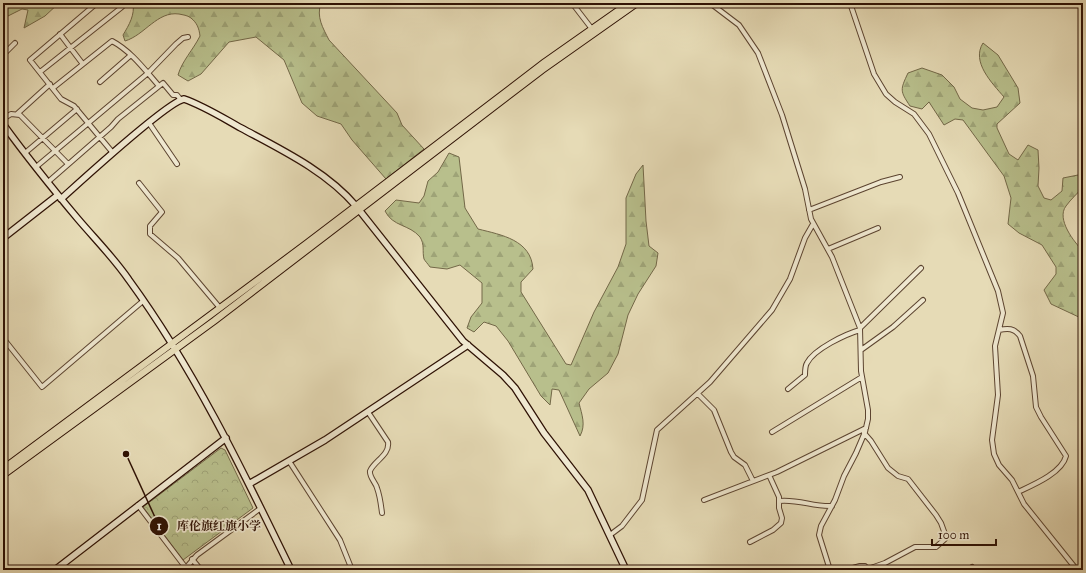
<svg xmlns="http://www.w3.org/2000/svg" width="1086" height="573" font-family="'IM FELL Great Primer','Noto Serif SC',serif">
	<defs>
		<pattern id="forest-firs" width="22" height="20" patternUnits="userSpaceOnUse"><rect width="22" height="20" fill="#b8bf8c"/><path d="M5 1l3.5 6h-7zM16 11l3.5 6h-7z" fill="#9ea377"/></pattern>
		<pattern id="park-crowns" width="20" height="18" patternUnits="userSpaceOnUse"><rect width="20" height="18" fill="#b8bf8c"/><path d="M2 6a3 3 0 1 1 6 0M12 15a3 3 0 1 1 6 0" fill="none" stroke="#9ea377"/></pattern>
	</defs>
	<rect width="100%" height="100%" fill="#e6dbb6"/>
	<filter id="stains"><feTurbulence type="fractalNoise" baseFrequency=".005" numOctaves="4"/><feColorMatrix values="0 0 0 0 .2 0 0 0 0 .09 0 0 0 0 .02 0 0 0 .5 -.17"/></filter>
	<radialGradient id="worn" r=".72"><stop offset=".6" stop-color="#630" stop-opacity="0"/><stop offset="1" stop-color="#630" stop-opacity=".3"/></radialGradient>
	<!-- forest -->
	<path fill="url(#forest-firs)" stroke="#736848" d="M12,3h47l-14,13 -21,12 4,-18 -6,-1 -16,8 -3,5v-11z
		M133,3h188c-5,14 2,25 8,37l68,73 5,12 22,24 -38,30 -34,-39 -11,-16 -24,-8 -15,-13 -18,-43 -28,-23 -27,5 -28,32 -13,7 -10,-6c4,-14 15,-25 22,-39 -1,-8 -3,-13 -9,-18 -4,-3 -8,-3 -12,-4 -22,-3 -34,21 -54,27l-2,-6c6,-10 12,-20 10,-32z
		M983,43l15,12 20,33 2,15 -23,21v4l12,26 9,6 10,-15 10,5 1,18 -1,18 6,12 7,2 11,-9 1,-13 20,-4v13c-5,6 -12,12 -17,19 -10,13 8,36 17,45v68l-32,-15 -7,-14 12,-16v-7l-14,-22 -23,-12 -11,-9 3,-26 -7,-22 -41,-56 -8,-1 -11,6 -15,-23 -7,7 -12,-3c-10,-15 -10,-16 -2,-33l14,-5 20,7 12,12 6,12 12,9 11,2 14,-3 7,-10c-12,-14 -33,-35 -21,-54z
		M449,153l10,4 6,51 13,21c24,6 53,11 55,40l-12,13v10l45,72 5,1 23,-53 24,-45 8,-23v-46l10,-24 7,-9 3,56 3,25 9,7 -2,13 -18,28 -10,21 -10,39 -10,19 -19,16 -10,14c3,12 7,22 1,33l-21,-46 -7,-1 -2,16 -9,-9 -33,-55 -12,-15 -12,-4 -10,10 -7,-4 4,-11 11,-14v-20l-22,-18 -13,4 -17,-2c-2,-3 -5,-6 -6,-8 -2,-8 1,-14 -4,-22 -11,-13 -27,-10 -35,-26l11,-11 23,3 5,-7 4,-15 10,-9z"/>
	<!-- park -->
	<path fill="url(#park-crowns)" stroke="#736848" d="M221,448l4,2 28,58 -70,52 -40,-53z"/>
	<g fill="none" stroke-linecap="round" stroke-linejoin="round">
		<!-- street casing -->
		<g stroke="#5c4430" stroke-width="6">
			<path id="street" d="M97,3l-67,57 31,39 13,7 39,47
				M572,3l20,26
				M710,3l29,22 19,28 24,62 23,74 6,30 21,38 28,71 1,43 7,39v9l-3,13 -9,21 -12,23 -9,24 -14,26 -2,9 11,35
				M850,3l24,71 12,20 9,8 19,12 15,20 29,59 40,98 5,22 -8,33 3,49 -6,45 2,14 5,11 13,15 12,24 53,66
				M60,34l22,29
				M3,55l12,-12
				M40,72l82,-65
				M100,82l31,-27
				M53,88l59,-47c19,10 33,29 47,45
				M17,114l33,-30
				M3,119l8,-5 9,1 48,49
				M149,123l28,41
				M25,153l52,-44
				M36,167l112,-94 28,-29 7,-6 5,-1
				M48,182l63,-55 7,-8 45,-36 10,12h4l4,5
				M139,183l23,29 -12,14v8l28,24 42,50
				M809,210l72,-28 19,-5
				M828,249l50,-21
				M860,328l61,-60
				M999,330c9,-2 15,-2 21,6l13,40 3,31 5,10 25,39c-4,17 -33,29 -48,36
				M3,338l39,49 101,-86
				M861,350l32,-23 30,-27
				M788,389l17,-14c0,-4 0,-9 2,-12 7,-14 39,-29 53,-33
				M698,394l16,16 17,42 3,5 11,8 8,16
				M368,412l20,30c2,13 -14,19 -18,29 -1,6 6,12 7,17 3,8 4,17 5,25
				M772,432l90,-55
				M864,433l7,8 17,27 10,8 10,3 28,36 5,8 4,11v5l-9,8h-21l-30,16 -17,6
				M289,461l51,79 12,30
				M704,500l73,-28 89,-44
				M779,501c20,-2 34,6 53,5
				M138,505l48,63
				M610,535l12,-9 20,-26 15,-70 53,-48 62,-72 18,-31 15,-41 8,-14
				M750,542l23,-12 8,-7 1,-5 -3,-10v-11l-10,-22
				M192,559l9,11
				M972,567l2,3
				M184,570l13,-15 64,-47
				M846,570l14,-4h5l3,4"/>
		</g>
		<!-- secondary casing -->
		<g stroke="#2e1104" stroke-width="8">
			<path id="secondary" d="M3,124c24,33 49,64 75,95 17,20 36,39 51,61 65,89 114,191 162,290
				M61,199c19,-17 106,-97 123,-100 20,7 39,19 57,29 41,22 85,43 115,78l107,135 40,34 12,13 29,45 44,57 38,80
				M3,238l55,-43
				M249,484l76,-44 143,-95
				M55,570l171,-132"/>
		</g>
		<!-- primary casing -->
		<g stroke="#2e1104" stroke-width="8">
			<path id="primary" d="M3,469l303,-225 239,-182 84,-59
				M3,475l211,-154 328,-251 95,-67"/>
		</g>
		<!-- street -->
		<use href="#street" stroke="#efe8d0" stroke-width="4"/>
		<!-- secondary -->
		<use href="#secondary" stroke="#efe8d0" stroke-width="5.5"/>
		<!-- primary -->
		<use href="#primary" stroke="#e6dbb6" stroke-width="6"/>
	</g>
	<!-- callouts -->
	<path fill="none" stroke="#2e1104" stroke-width="1.5" d="M126 454L159 526"/>
	<g fill="#2e1104" stroke="#efe8d0" stroke-width="1.5">
		<circle cx="126" cy="454" r="4"/>
		<circle cx="159" cy="526" r="10"/>
	</g>
	<g font-size="12" text-anchor="middle" font-weight="bold" fill="#fff">
		<text x="159" y="530">1</text>
	</g>
	<g font-size="12" text-anchor="middle" font-weight="bold" fill="#2e1104" stroke="#efe8d0" stroke-width="3.5" stroke-linejoin="round" paint-order="stroke">
		<text x="219" y="530">库伦旗红旗小学</text>
	</g>
	<!-- margin -->
	<rect width="1086" height="573" fill="none" stroke="#e6dbb6" stroke-width="16"/>
	<rect x="4" y="4" width="1078" height="565" fill="none" stroke="#2e1104" stroke-width="2"/>
	<rect x="8" y="8" width="1070" height="557" fill="none" stroke="#2e1104"/>
	<!-- scale -->
	<path d="M932 539v6h64v-6" fill="none" stroke="#2e1104" stroke-width="2"/>
	<text x="938" y="539" font-size="12" fill="#2e1104" stroke="#efe8d0" stroke-width="3" paint-order="stroke">100 m</text>
	<rect width="100%" height="100%" filter="url(#stains)"/>
	<rect width="100%" height="100%" fill="url(#worn)"/>
</svg>
